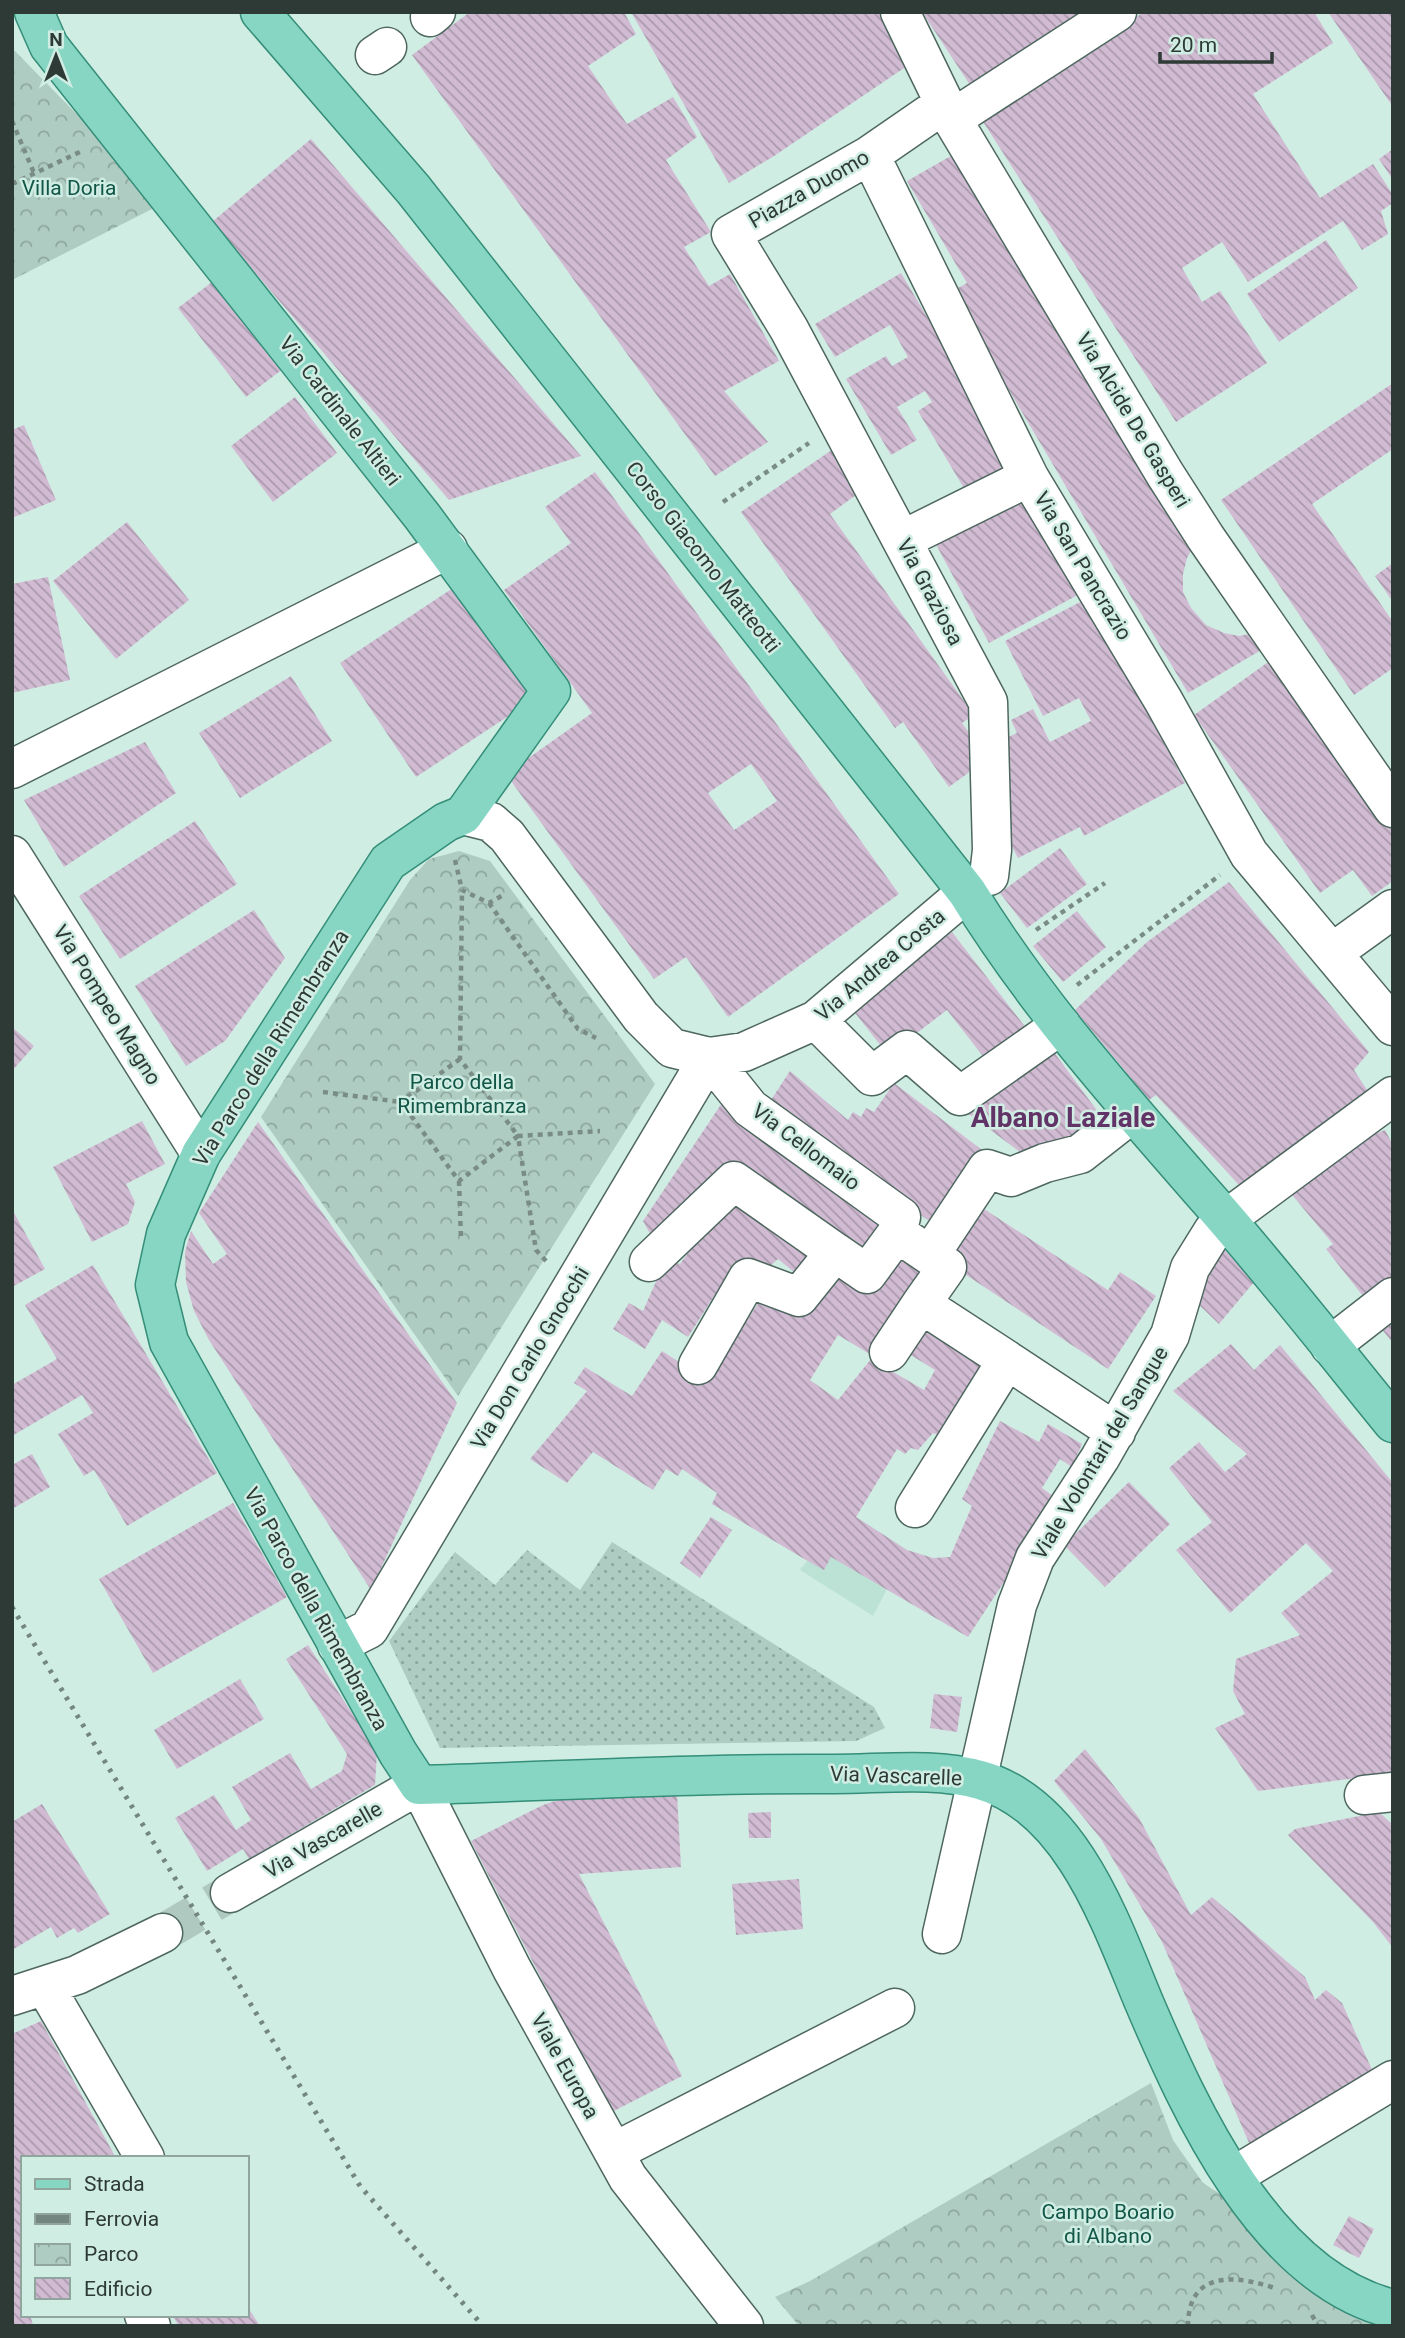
<svg xmlns="http://www.w3.org/2000/svg" width="1405" height="2338" font-family="Roboto,sans-serif">
	<defs>
		<pattern id="grass-dots" width="8" height="8" patternUnits="userSpaceOnUse" patternTransform="scale(1.75)"><rect width="8" height="8" fill="#aeccc2"/><path d="M2 2h.1M6 6h.1" fill="none" stroke="#8ea79e" stroke-width="1.8" stroke-linecap="round"/></pattern>
		<pattern id="park-crowns" width="20" height="18" patternUnits="userSpaceOnUse" patternTransform="scale(1.75)"><rect width="20" height="18" fill="#aeccc2"/><path d="M2 6a3 3 0 1 1 6 0M12 15a3 3 0 1 1 6 0" fill="none" stroke="#8ea79e"/></pattern>
		<pattern id="building-back-hatch" width="6" height="6" patternUnits="userSpaceOnUse" patternTransform="scale(1.75)"><rect width="6" height="6" fill="#d1bbd3"/><path d="M-1 5l2 2M0 0l6 6M5-1l2 2" fill="none" stroke="#aa99ac"/></pattern>
	</defs>
	<rect width="100%" height="100%" fill="#d0ede3"/>
	<!-- built -->
	<path fill="#bce2d5" d="M847,1511l60,39 -34,66 -73,-46z"/>
	<!-- grass -->
	<path fill="url(#grass-dots)" d="M612,1542l262,165 11,21 -29,13 -416,7 -51,-107 66,-89 40,33 32,-35 53,40z"/>
	<!-- park -->
	<path fill="url(#park-crowns)" d="M12,48l91,93 55,65 -146,74z
		M459,851l31,10 165,223 -197,312 -197,-279 149,-237 19,-21z
		M1151,2083l22,57 30,43 36,23 139,120h-579l-24,-29 35,-16z"/>
	<!-- building -->
	<path fill="url(#building-back-hatch)" fill-rule="evenodd" d="M470,12h154l12,22 -48,32 39,58 46,-27 24,40 -31,23 45,72 -27,15 25,39 21,-12 49,87 -55,30 44,51 -53,34 -303,-421z
		M631,12h250l32,50 -139,94 -45,27z
		M922,12h183l-127,85z
		M1144,12h170l19,31 -80,51 67,104 53,-34 20,31v8l-12,8 7,23 -26,16 -19,-29 -95,61 -26,-40 -40,26 20,34 18,-11 47,72 -91,59 -196,-305z
		M1328,12h65v95z
		M311,139l270,317 -132,44 -237,-278z
		M963,149l232,394 -8,15 -4,16v18l8,16 15,17 18,8 15,3 15,-3 9,16 -75,44 -237,-401 16,-9 -60,-102z
		M1393,149v31l-14,-21z
		M1326,240l32,48 -79,54 -32,-48z
		M901,273l115,195 -48,27 -50,-84 14,-9 -7,-11 -28,16 20,33 -26,15 -45,-76 40,-23 6,10 16,-9 -18,-32 -55,32 -20,-33z
		M216,279l68,89 -38,29 -68,-89z
		M1393,383v66l-81,55 81,118v46l-39,27 -133,-195z
		M295,397l42,56 -64,49 -42,-56z
		M24,425l32,75 -44,18v-88z
		M842,443l25,44 -37,27 144,201 -12,8 19,26 -2,16 -30,22 -46,-65 -8,6 -154,-216z
		M595,472l304,422 -171,123 -42,-60 -32,22 -148,-205 86,-61 -88,-123 67,-47 -26,-36zM751,764l26,37 -43,29 -26,-37z
		M1028,486l57,105 -96,52 -57,-106z
		M127,522l62,78 -73,59 -63,-78z
		M1393,563v39l-18,-26z
		M48,577l22,103 -58,13v-109z
		M459,584l77,114 -120,79 -76,-114z
		M1088,598l97,185 -101,53 -4,-9 -62,31 -21,-39 14,-8 -14,-26 -2,-42 22,-10 -6,-13 22,-11 17,33 41,-21 -12,-23 -36,18 -38,-75z
		M1271,660l122,172v49l-21,15 -19,-26 -33,23 -126,-178z
		M291,676l41,65 -92,57 -41,-65z
		M145,742l31,51 -112,74 -40,-67z
		M195,821l42,63 -117,75 -41,-63z
		M1060,848l27,36 -60,44 -27,-35z
		M1229,882l140,170 -15,18 17,26 -132,89 -83,-90 -7,5 -74,-90 72,-68z
		M254,910l31,48 -60,83 -39,25 -51,-80z
		M1077,911l29,36 -43,35 -30,-36z
		M952,932l78,101 -41,31 -42,-54 -59,45 -36,-46z
		M12,1027l22,19 -22,25z
		M1053,1051l51,69 -69,43 -73,-54z
		M790,1071l58,49 5,-8 8,5 5,-9 8,4 20,-29 88,67 -50,73 -165,-117z
		M726,1097l171,124 -28,35 -137,-90 -75,80 -14,-25z
		M142,1121l23,43 -39,20 9,18 -7,22 -36,18 -39,-75z
		M258,1122l199,281 -86,187 -162,-250 -15,-29 -8,-29 -1,-30 6,-21 22,33 14,-10 -28,-41z
		M1385,1130l8,15v141l-23,19 -44,-56 7,-5 -45,-54 61,-46z
		M734,1190l84,60 -24,22 -16,-13 -20,18 -25,-11 -45,71 -26,-17 -17,29 -32,-20 16,-26 14,8 23,-52 14,5z
		M978,1205l130,85 12,-18 36,24 -48,73 -166,-110z
		M12,1209l33,60 -33,18z
		M1221,1246l33,36 -35,42 -22,-21 9,-20 -8,-7z
		M892,1254l38,23 -52,82 -40,-24 -28,45 28,20 33,-41 53,31 11,-20 -34,-21 24,-34 62,47 -36,78 -18,-7 -15,17 -7,-2 -6,6 -8,-5 -41,68 51,33 26,8 17,-1 22,-51 -10,-7 38,-78 39,21 9,-18 34,20 -10,23 -12,-8 -18,29 11,8 -40,88 -7,-5 -38,58 -137,-80 -7,13 -18,-10 -94,-56 5,-11 -35,-24 -4,7 -12,-7 -13,21 -60,-38 -26,31 -37,-24 57,-68 -13,-8 11,-16 47,29 30,-45 45,29 60,-90 46,21 27,-39z
		M93,1265l124,208 -90,53 -33,-56 -10,6 -26,-42 35,-21 -11,-18 -70,41v-51l45,-26 -32,-54z
		M1393,1314v29l-14,-17z
		M1231,1344l23,26 26,-25 113,138v290l-135,18 -43,-63 30,-14 -12,-23 3,-32 64,-24 -19,-22 52,-42 -27,-28 -76,70 -54,-63 36,-28 -43,-54 30,-26 26,30 22,-18 -74,-63z
		M32,1454l18,33 -38,22v-44z
		M1129,1482l41,42 -65,63 -41,-42z
		M233,1503l54,94 -134,76 -54,-94z
		M711,1517l21,13 -32,48 -20,-15z
		M308,1645l69,107 -2,33 -126,74 -6,-10 -36,22 -32,-53 39,-23 22,35 15,-10 -19,-33 58,-34 21,36 31,-18 5,-17 -61,-95z
		M240,1679l24,40 -87,50 -23,-39z
		M934,1694l28,3 -5,35 -27,-4z
		M1085,1749l54,69 52,97 21,-18 93,80 10,23 11,-10 16,13 36,80 -125,69 -91,-210 -61,-103 -47,-58z
		M677,1794l4,73 -102,7 103,202 -72,37 -139,-272 72,-36 18,-6z
		M42,1804l68,110 -32,19 -4,-5 -17,10 -6,-11 -39,23v-128z
		M771,1812v26h-22l-1,-25z
		M1379,1812l14,13v123l-20,-26 -85,-87 7,-6z
		M799,1879l4,50 -67,6 -4,-51z
		M41,2021l75,137h-93v157h7l3,10 -21,1v-292z
		M1349,2216l25,13 -15,29 -26,-13z
		M247,2306l13,20h-81l-7,-11h75z"/>
	<g fill="none" stroke-linecap="round" stroke-linejoin="round">
		<!-- minor-tunnel -->
		<path stroke="#b0c9c0" stroke-width="38" stroke-dasharray="38 19" stroke-linecap="butt" d="M163,1933l67,-40"/>
		<!-- minor casing -->
		<g stroke="#4e675f" stroke-width="41">
			<path id="minor" d="M900,12l52,107 213,355 41,64 187,270
				M430,17l6,-5
				M375,55l12,-8
				M944,104l-74,51 -139,79 58,95 199,373 4,148 -3,26
				M952,119l165,-107
				M870,155l159,322 134,223 86,154 144,172
				M902,540l127,-63
				M12,769l436,-220
				M463,815l28,7 16,14 134,181 31,31 37,9 35,-5 72,-32 151,-128
				M12,855l189,299
				M1332,953l61,-44
				M816,1020l56,56 35,-26 53,46 101,-71
				M709,1057l41,51 151,109 -4,16
				M930,1255l57,-86 24,8 34,-14 35,-9 51,-40
				M649,1262l85,-81 101,71
				M1330,1346l63,-49
				M889,1352l32,-48
				M698,1365l50,-87 51,19 36,-45 32,22 30,-41 50,34 -26,37 86,56
				M915,1508l92,-148 109,72
				M337,1645l32,-16 340,-572
				M1364,1795l29,-3
				M230,1893l189,-108 93,184 116,209 116,148
				M942,1934l75,-329 18,-47 65,-100 70,-123 20,-67 23,-37 12,-11 168,-124
				M45,1986l100,172
				M12,1996l65,-21 86,-42
				M614,2152l281,-144
				M1234,2176l159,-96
				M144,2315l7,11"/>
		</g>
		<!-- major casing -->
		<g stroke="#348e78" stroke-width="41">
			<path id="major" d="M34,12l15,34 373,470 129,175 -88,124 -17,7 -58,40 -187,292 -35,80 -11,51 14,57 229,411 21,32c139,-4 277,-12 416,-11 46,0 101,-7 145,6 91,25 131,143 163,220 47,110 122,278 250,309
				M260,12l153,177 554,703c67,109 152,205 236,301 66,74 127,153 190,230"/>
		</g>
		<!-- path -->
		<path stroke="#798c86" stroke-width="4.5" stroke-dasharray="5 5" stroke-linecap="butt" d="M12,121l22,52
			M12,184l72,-34
			M723,502l86,-59
			M455,860l7,30 27,13 16,-9
			M489,903l89,126 18,9
			M1036,930l69,-47
			M1077,985l143,-110
			M460,1059l-59,43 58,79 59,-45 -58,-77 2,-169
			M323,1092l78,10
			M459,1181l2,59
			M546,1261l-10,-11 -18,-114 82,-5
			M1312,2315l6,11
			M1188,2326c0,-57 50,-51 89,-37"/>
		<!-- minor -->
		<use href="#minor" stroke="#fff" stroke-width="38"/>
		<!-- major -->
		<use href="#major" stroke="#87d6c4" stroke-width="38"/>
		<!-- rail -->
		<path stroke="#738680" stroke-width="5" stroke-dasharray="3.5 7" stroke-linecap="butt" d="M12,1607l348,579 123,140"/>
	</g>
	<g text-anchor="middle" stroke-width="5" stroke-linejoin="round" paint-order="stroke">
		<!-- park labels -->
		<g font-size="21" fill="#115646" stroke="#d0ede3">
			<text x="69" y="195">Villa Doria</text>
			<text x="462" y="1089">Parco della<tspan x="462" dy="24">Rimembranza</tspan></text>
			<text x="1108" y="2219">Campo Boario<tspan x="1108" dy="24">di Albano</tspan></text>
		</g>
		<!-- street labels -->
		<g font-size="21" fill="#2e3a36" stroke="#d0ede3">
			<text transform="translate(809 189) rotate(-30)" y="7">Piazza Duomo</text>
			<text transform="translate(340 411) rotate(52)" y="7">Via Cardinale Altieri</text>
			<text transform="translate(1133 420) rotate(59)" y="7">Via Alcide De Gasperi</text>
			<text transform="translate(703 557) rotate(52)" y="7">Corso Giacomo Matteotti</text>
			<text transform="translate(1083 566) rotate(59)" y="7">Via San Pancrazio</text>
			<text transform="translate(930 592) rotate(62)" y="7">Via Graziosa</text>
			<text transform="translate(880 965) rotate(-40)" y="7">Via Andrea Costa</text>
			<text transform="translate(107 1005) rotate(58)" y="7">Via Pompeo Magno</text>
			<text transform="translate(271 1048) rotate(-58)" y="7">Via Parco della Rimembranza</text>
			<text transform="translate(806 1147) rotate(37)" y="7">Via Cellomaio</text>
			<text transform="translate(530 1358) rotate(-59)" y="7">Via Don Carlo Gnocchi</text>
			<text transform="translate(1100 1453) rotate(-59)" y="7">Viale Volontari del Sangue</text>
			<text transform="translate(316 1609) rotate(61)" y="7">Via Parco della Rimembranza</text>
			<text transform="translate(896 1776) rotate(2)" y="7">Via Vascarelle</text>
			<text transform="translate(323 1840) rotate(-30)" y="7">Via Vascarelle</text>
			<text transform="translate(565 2066) rotate(61)" y="7">Viale Europa</text>
		</g>
		<!-- district labels -->
		<g font-size="28" font-weight="bold" fill="#613366" stroke="#d0ede3">
			<text x="1063" y="1127">Albano Laziale</text>
		</g>
	</g>
	<!-- border -->
	<rect width="1405" height="2338" fill="none" stroke="#2e3a36" stroke-width="28"/>
	<!-- legend -->
	<rect x="21" y="2156" width="228" height="161" fill="#d0ede3" stroke="#8fa59e" stroke-width="2"/>
	<rect x="35" y="2179" width="35" height="10" fill="#87d6c4" stroke="#8fa59e" stroke-width="2"/>
	<text x="84" y="2191" font-size="21" fill="#2e3a36">Strada</text>
	<rect x="35" y="2214" width="35" height="10" fill="#738680" stroke="#8fa59e" stroke-width="2"/>
	<text x="84" y="2226" font-size="21" fill="#2e3a36">Ferrovia</text>
	<rect x="35" y="2244" width="35" height="21" fill="url(#park-crowns)" stroke="#8fa59e" stroke-width="2"/>
	<text x="84" y="2261" font-size="21" fill="#2e3a36">Parco</text>
	<rect x="35" y="2278" width="35" height="21" fill="url(#building-back-hatch)" stroke="#8fa59e" stroke-width="2"/>
	<text x="84" y="2296" font-size="21" fill="#2e3a36">Edificio</text>
	<!-- north arrow -->
	<g transform="translate(56 56)" stroke="#d0ede3" stroke-width="5" paint-order="stroke">
	<path d="M0-5L12 26L0 18L-12 26Z" fill="#2e3a36"/>
	<text y="-10" font-size="19" font-weight="bold" text-anchor="middle" fill="#2e3a36">N</text>
	</g>
	<!-- scale -->
	<path d="M1160 52v10h112v-10" fill="none" stroke="#2e3a36" stroke-width="3.5"/>
	<text x="1170" y="52" font-size="21" fill="#2e3a36" stroke="#d0ede3" stroke-width="5" paint-order="stroke">20 m</text>
</svg>
